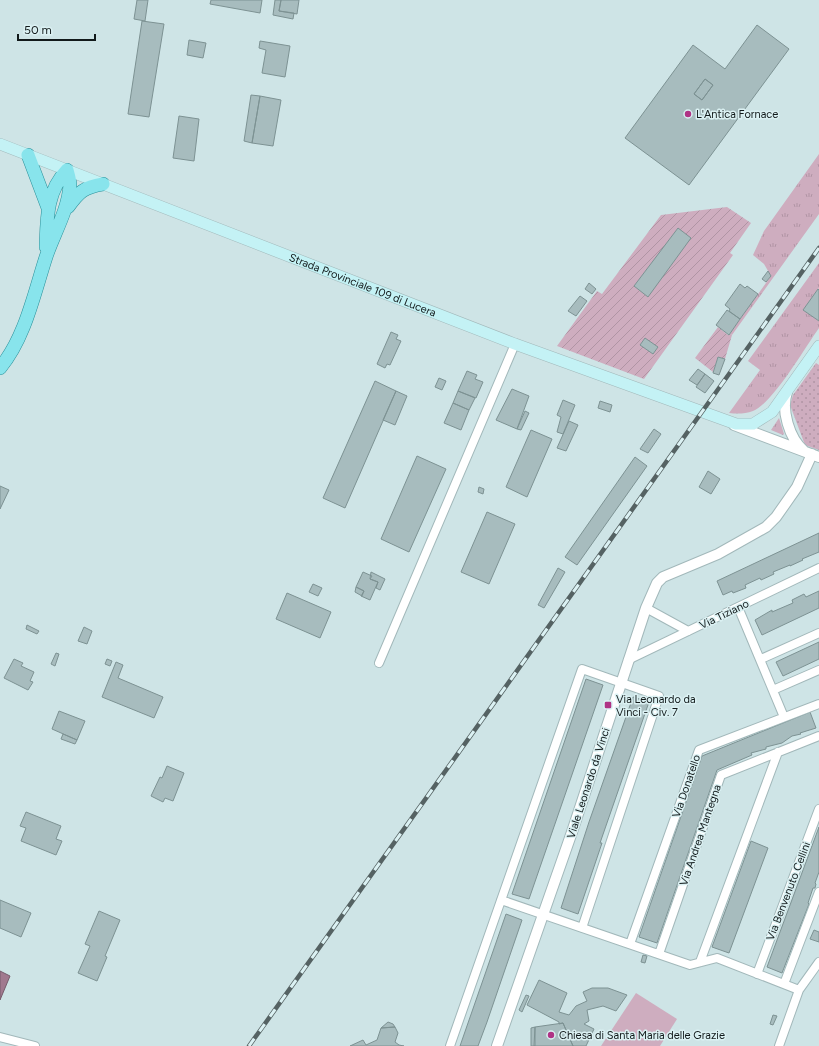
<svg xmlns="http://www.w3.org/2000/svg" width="819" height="1046" font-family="Figtree,sans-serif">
	<defs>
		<pattern id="grass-tufts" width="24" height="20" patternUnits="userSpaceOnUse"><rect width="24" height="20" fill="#ceadbf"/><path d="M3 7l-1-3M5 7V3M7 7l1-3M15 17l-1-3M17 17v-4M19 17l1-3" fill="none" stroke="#b094a4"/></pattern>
		<pattern id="park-dots" width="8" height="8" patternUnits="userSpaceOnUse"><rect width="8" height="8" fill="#ceadbf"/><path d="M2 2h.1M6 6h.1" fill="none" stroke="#b094a4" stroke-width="1.8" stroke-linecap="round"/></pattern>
		<pattern id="garden-furrows" width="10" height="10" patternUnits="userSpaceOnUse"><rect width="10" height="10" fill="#ceadbf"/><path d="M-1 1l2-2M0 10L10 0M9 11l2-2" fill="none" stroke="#b094a4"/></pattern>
	</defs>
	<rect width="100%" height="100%" fill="#cee4e6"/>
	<!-- grass -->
	<path fill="url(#grass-tufts)" d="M819,154v60l-87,121 -2,-2 41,-57 -7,-12 -11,-9 11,-24z
		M819,263v25l-15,22 15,11v7c-15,21 -46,75 -66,83 -8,3 -16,3 -24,2l31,-43 -12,-9z
		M779,418l5,16 -1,1 -12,-5z"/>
	<!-- park -->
	<path fill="url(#park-dots)" d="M816,363l3,2v85l-14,-5 -15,-40 3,-10z"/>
	<!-- garden -->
	<path fill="url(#garden-furrows)" d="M727,207l24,16 -21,30 3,2 -89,124 -87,-33 40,-55 5,3 59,-79z
		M718,327l10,8 2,-2 2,2 -7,24 -7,-2 -5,15 -18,-14z"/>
	<!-- pitch -->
	<path fill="#ceadbf" d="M636,993l41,26 -17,27h-59z"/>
	<!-- water -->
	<path fill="#a1798f" stroke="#765c6c" d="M0,971l10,5 -10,24z"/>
	<!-- building -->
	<path fill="#a7bcbe" stroke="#7d9293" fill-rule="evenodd" d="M137,0h11l-3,21 -11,-2z
		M211,0h51l-2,13 -50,-9z
		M275,0h6l-2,11 15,2 -1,6 -20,-4z
		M281,0h18l-2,14 -18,-3z
		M142,21l22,3 -15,93 -21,-3z
		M757,25l32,24 -100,136 -64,-47 68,-93 32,24zM705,79l8,6 -11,15 -8,-6z
		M189,40l17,3 -3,15 -16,-3z
		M260,41l30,5 -5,31 -23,-4 4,-23 -7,-2z
		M705,79l8,6 -11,15 -8,-6z
		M251,95l9,1 -8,47 -8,-2z
		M260,96l21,4 -8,46 -21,-3z
		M179,116l20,3 -5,42 -21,-3z
		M678,228l13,10 -43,59 -14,-11z
		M768,271l3,5 -5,6 -4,-3z
		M589,283l7,6 -4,5 -7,-5z
		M740,284l5,4 2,-2 11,8 -18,25 -11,-8 1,-2 -5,-4z
		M818,289l1,1v31l-16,-11z
		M580,296l7,5 -11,15 -8,-5z
		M727,310l13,9 -11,16 -13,-10z
		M391,332l7,3 -2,4 5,2 -11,24 -3,-1 -2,4 -8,-4z
		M645,338l13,9 -5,7 -13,-9z
		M718,357l7,2 -6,16 -6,-2z
		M698,369l7,5 -8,11 -8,-5z
		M467,371l10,4 -2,4 8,3 -7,16 -18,-7z
		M705,374l9,7 -9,12 -9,-6z
		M439,378l7,3 -4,9 -7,-3z
		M375,381l21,10 -51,117 -22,-10z
		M512,389l17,7 -12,33 -21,-9z
		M396,391l11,5 -12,29 -12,-5z
		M458,391l17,7 -6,12 -16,-7z
		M563,400l12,5 -12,29 -6,-2 4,-15 -4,-2z
		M600,401l12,4 -2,7 -12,-4z
		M453,403l16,7 -8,20 -17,-7z
		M525,411l4,2 -8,17 -4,-1z
		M569,421l9,4 -12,26 -9,-3z
		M654,429l7,5 -13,19 -8,-4z
		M531,430l21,9 -25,58 -21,-10z
		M417,456l29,13 -37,83 -28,-13z
		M635,457l12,9 -70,99 -12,-8z
		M708,471l12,8 -9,15 -12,-7z
		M0,486l9,4 -9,19z
		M479,487l5,2 -1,5 -5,-2z
		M487,512l28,12 -26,60 -28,-12z
		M819,533v19l-17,7 1,1 -13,6v-1l-17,7 1,2 -13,6 -1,-2 -15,7 1,3 -13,5 -1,-2 -9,4 -6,-14z
		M558,568l7,4 -21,36 -6,-3z
		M363,572l9,4 -2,3 8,3 -8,18 -9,-4 3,-5 -8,-4z
		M371,572l14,7 -5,11 -4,-2 2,-6 -8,-3z
		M313,584l9,4 -4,8 -9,-4z
		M356,587l8,4 -2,5 -7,-4z
		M819,591v17l-57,27 -7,-15 17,-10v2l21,-9 -1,-3 12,-6 2,3z
		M287,593l44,19 -11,26 -44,-19z
		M27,625l12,6 -2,3 -11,-5z
		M84,627l8,4 -5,13 -9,-3z
		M819,642v17l-36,17 -7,-14z
		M56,653l3,1 -4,12 -4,-2z
		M14,659l9,4 -2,3 13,6 -4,9 3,1 -5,8 -24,-12z
		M107,659l5,2 -2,5 -5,-2z
		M116,662l7,3 -5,13 45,19 -9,21 -52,-21z
		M586,679l17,6 -74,214 -17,-5z
		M633,697l16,5 -49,141h2l-24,71 -17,-6 28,-86z
		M59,711l26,10 -8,19 -25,-11z
		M810,712l6,16 -16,5 1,1 -9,2 -10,7 -16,4v2l-15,4 1,2 -35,15 -60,173 -18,-6 63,-181z
		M63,734l14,6 -2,4 -14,-5z
		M167,766l17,7 -11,28 -8,-3 -2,4 -12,-6 9,-19 2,1z
		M26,812l35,14 -5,13 6,2 -6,14 -35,-14 5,-13 -6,-2z
		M819,827v45l-4,11 1,1 -1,4h-2l-5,15 1,1 -27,69 -15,-6z
		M751,841l17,7 -39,105 -17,-6z
		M0,900l31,13 -10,24 -21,-9z
		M99,911l21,9 -15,36 2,1 -10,24 -19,-8 12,-27 -5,-2z
		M506,914l16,6 -35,102 -9,24h-18z
		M814,930l5,2v10l-9,-3z
		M643,955l4,1 -2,7 -4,-1z
		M539,980l28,13 -8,19 10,3 7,-9 11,-5 -4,-9 9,-4h16l19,7 -11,16 -13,-5 -16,4 2,11 -5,3 10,5 -8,17h-13l-10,-23 -4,1v-2l-32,-17z
		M526,995l3,1 -7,16 -3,-2z
		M773,1015l4,1 -4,9 -3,-1z
		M388,1022l5,2 2,3 -14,1z
		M563,1023l10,23h-39l1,-19z
		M395,1027l3,6 -3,9 4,3 5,1h-54l13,-6 3,5 11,-5 4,-12z
		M535,1027v19h-4v-18z"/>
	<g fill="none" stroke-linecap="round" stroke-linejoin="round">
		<!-- minor casing -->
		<g stroke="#a2b8ba" stroke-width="10">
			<path id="minor" d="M738,607l46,110
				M646,608l42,23
				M761,659l58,-26
				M628,660l191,-92
				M379,663l136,-319
				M773,690l46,-20
				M501,900l189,65 27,-7 82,32 -20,56
				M630,944l69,-194 120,-46
				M659,954l62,-179 98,-39
				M700,962l78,-210
				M757,974l62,-165
				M784,984l35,-92
				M799,990l20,-28
				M0,1037l35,9
				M450,1046l132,-377 77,27 -77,232"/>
		</g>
		<!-- tertiary casing -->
		<g stroke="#a2b8ba" stroke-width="12">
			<path id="tertiary" d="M787,392c-6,18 2,46 17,59
				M734,425l85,32
				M497,1046l75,-214 74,-224 11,-25 6,-6 55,-23 48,-27 10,-10 21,-30 15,-33"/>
		</g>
		<!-- secondary casing -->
		<g stroke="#a2b8ba" stroke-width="12">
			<g id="secondary">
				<path id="s1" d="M0,144l515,200 221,80h17l19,-12 47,-66"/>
			</g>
		</g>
		<!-- primary casing -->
		<g stroke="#2b919a" stroke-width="14">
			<path id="primary" d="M28,155l20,53
				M68,207c11,-15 16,-20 35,-23
				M46,247c1,-28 0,-55 21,-77
				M0,368c25,-30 34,-74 46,-111 8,-24 22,-46 24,-72 0,-5 -2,-11 -3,-15"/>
		</g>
		<!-- minor -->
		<use href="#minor" stroke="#fff" stroke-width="8"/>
		<!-- tertiary -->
		<use href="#tertiary" stroke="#fff" stroke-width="10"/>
		<!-- secondary -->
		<use href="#secondary" stroke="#c4f2f5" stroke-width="11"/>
		<!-- primary -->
		<use href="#primary" stroke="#88e4ec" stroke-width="13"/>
		<!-- rail casing -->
		<g stroke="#556263" stroke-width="4.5">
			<path id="rail" d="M249,1046l570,-798"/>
		</g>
		<!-- rail -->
		<use href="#rail" stroke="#dbf1f3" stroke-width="3" stroke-dasharray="9" stroke-linecap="butt"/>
	</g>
	<!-- markers -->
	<g fill="#af3385" stroke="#dbf1f3" stroke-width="1.5">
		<circle cx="688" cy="114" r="4"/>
		<rect x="604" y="701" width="8" height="8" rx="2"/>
		<circle cx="551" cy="1035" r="4"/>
	</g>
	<g text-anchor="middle" stroke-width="3" stroke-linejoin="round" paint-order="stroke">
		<!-- poi labels -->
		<g font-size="11" fill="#11191a" stroke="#dbf1f3" text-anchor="start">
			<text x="696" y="118">L'Antica Fornace</text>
			<text x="616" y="703">Via Leonardo da<tspan x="616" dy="13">Vinci - Civ. 7</tspan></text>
			<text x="559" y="1039">Chiesa di Santa Maria delle Grazie</text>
		</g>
		<!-- street labels -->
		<g font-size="11" fill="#11191a" stroke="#dbf1f3">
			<text dy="4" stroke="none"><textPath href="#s1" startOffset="389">Strada Provinciale 109 di Lucera</textPath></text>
			<text transform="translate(724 614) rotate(-26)" y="4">Via Tiziano</text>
			<text transform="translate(588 783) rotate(-72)" y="4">Viale Leonardo da Vinci</text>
			<text transform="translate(686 786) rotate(-71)" y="4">Via Donatello</text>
			<text transform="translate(700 835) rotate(-71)" y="4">Via Andrea Mantegna</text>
			<text transform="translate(788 891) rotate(-69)" y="4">Via Benvenuto Cellini</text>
		</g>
	</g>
	<!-- scale -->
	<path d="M18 34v6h77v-6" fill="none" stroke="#11191a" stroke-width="2"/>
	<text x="24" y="34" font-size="12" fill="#11191a" stroke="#dbf1f3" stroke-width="3" paint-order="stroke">50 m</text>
</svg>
